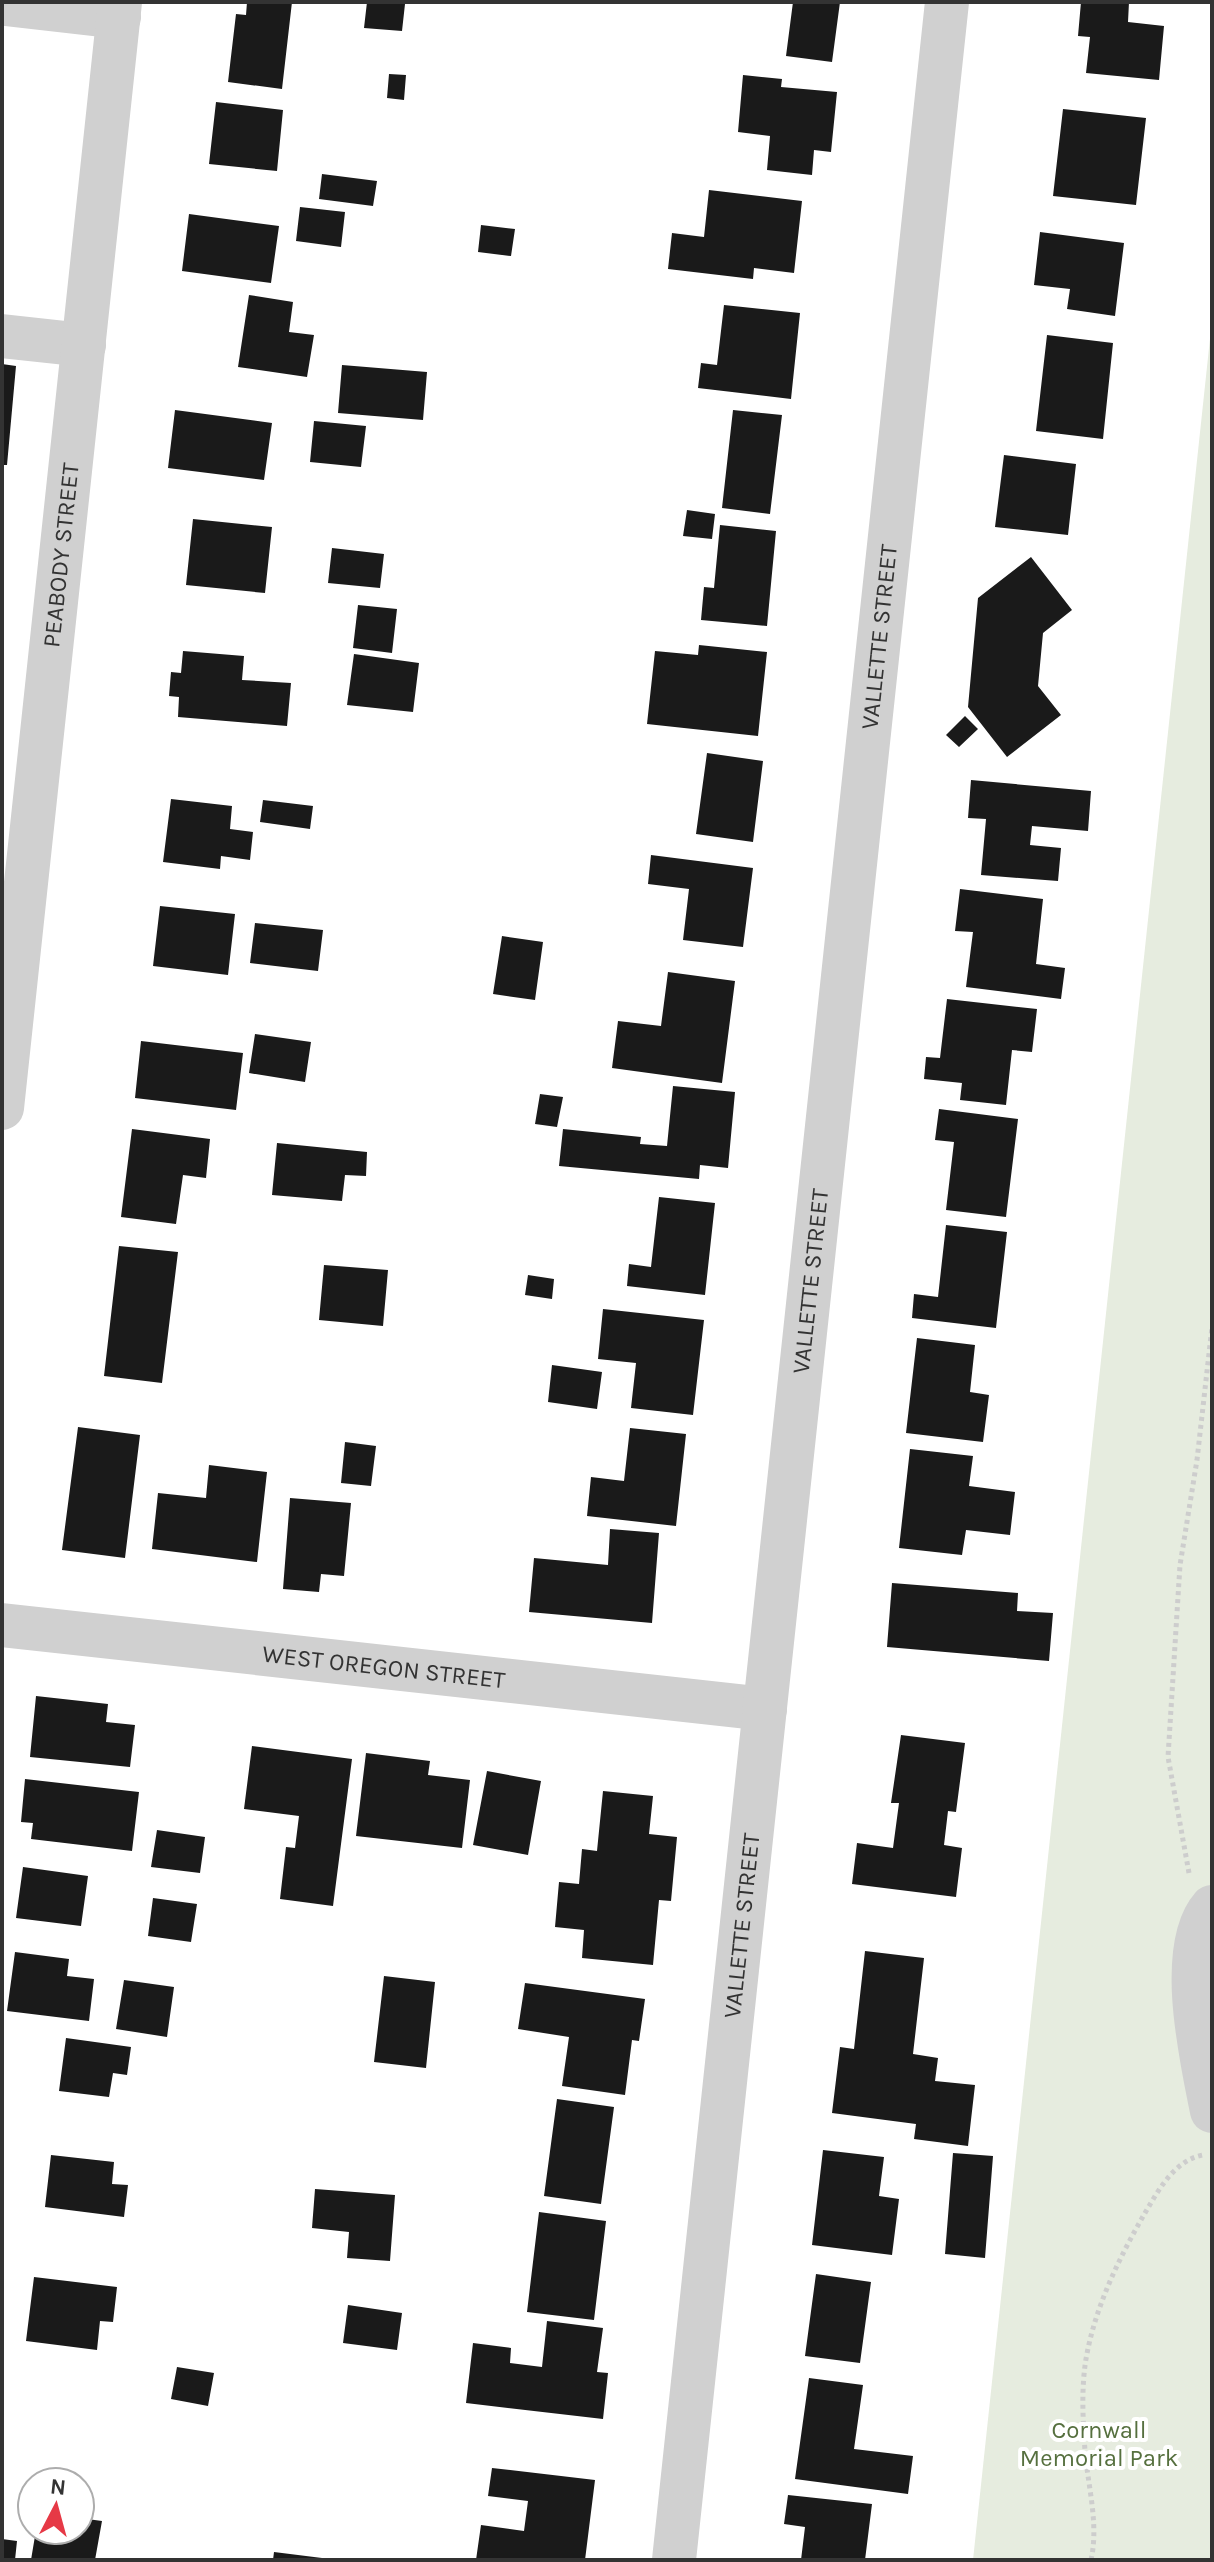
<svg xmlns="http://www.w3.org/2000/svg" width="1214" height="2562" font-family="Karla,sans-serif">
	<rect width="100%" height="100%" fill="#fff"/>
	<!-- green -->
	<path fill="#e6ecdf" d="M1212,320v2240h-239z"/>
	<!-- building -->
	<path fill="#1a1a1a" d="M247,2h45l-10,87 -54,-7 8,-68 10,1z
		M367,2l38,2 -3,27 -38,-3z
		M793,2h47l-8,60 -46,-6z
		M1081,2h48l-1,20 36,4 -5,54 -73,-7 4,-36 -12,-1z
		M389,74l17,1 -2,25 -17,-2z
		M743,75l39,4 -1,8 56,5 -6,60 -17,-2 -2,25 -45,-5 3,-34 -32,-4z
		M216,102l67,8 -6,61 -68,-7z
		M1063,109l83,9 -10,87 -83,-9z
		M322,174l55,7 -4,25 -54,-7z
		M709,190l93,11 -8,72 -40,-5 -1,11 -85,-10 4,-36 32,4z
		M300,207l45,5 -4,35 -45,-6z
		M189,214l90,12 -8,57 -89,-12z
		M481,225l34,4 -4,27 -33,-4z
		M1040,232l84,11 -9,73 -48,-7 3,-20 -36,-4z
		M249,295l44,7 -4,30 25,3 -7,42 -69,-10z
		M724,305l76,8 -9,86 -93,-11 3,-25 16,2z
		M1047,335l66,8 -10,96 -67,-8z
		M2,364l14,2 -9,99h-5z
		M342,365l85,7 -4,48 -85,-7z
		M175,410l97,13 -8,57 -96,-12z
		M733,410l49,5 -12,99 -48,-6z
		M314,421l52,5 -5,41 -51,-5z
		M1004,455l72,9 -8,71 -73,-8z
		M687,510l28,4 -3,25 -29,-3z
		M193,519l79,8 -7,66 -79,-8z
		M720,525l56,6 -9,95 -66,-6 3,-33 10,1z
		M332,548l52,6 -4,34 -52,-5z
		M1031,557l41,53 -29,23 -5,53 23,29 -54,42 -39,-50 10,-109z
		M358,605l39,4 -5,44 -39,-5z
		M699,645l68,7 -9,84 -111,-12 8,-73 43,4z
		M183,651l61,5 -2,24 49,3 -4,43 -109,-9 1,-20 -10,-1 2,-24 10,1z
		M354,654l65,9 -6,49 -66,-7z
		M965,716l13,13 -19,18 -13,-12z
		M707,753l56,8 -10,81 -57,-8z
		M971,780l120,11 -3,40 -56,-5 -2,19 31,3 -3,33 -77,-6 5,-56 -18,-1z
		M171,799l61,7 -2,23 23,3 -3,28 -29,-4 -1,13 -57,-7z
		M263,800l50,6 -3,23 -50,-7z
		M651,855l102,13 -10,79 -60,-7 6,-51 -41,-5z
		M960,889l83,10 -7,65 29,4 -4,31 -95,-12 7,-55 -18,-1z
		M160,906l75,8 -7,61 -75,-9z
		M255,923l68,7 -5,41 -68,-8z
		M502,936l41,6 -8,58 -42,-6z
		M668,972l67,9 -13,102 -110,-15 6,-47 43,5z
		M947,999l90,10 -5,43 -20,-2 -6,55 -46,-5 2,-17 -38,-4 2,-22 14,1z
		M255,1034l56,8 -6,40 -56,-9z
		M141,1041l102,12 -7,57 -101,-12z
		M673,1086l62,6 -7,76 -28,-3 -1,14 -140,-13 4,-37 78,8 -1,7 27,2z
		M540,1094l23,3 -6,30 -22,-3z
		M939,1109l79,10 -12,98 -60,-7 8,-68 -19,-2z
		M132,1129l78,10 -4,39 -23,-3 -7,49 -55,-7z
		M277,1143l90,9 -1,24 -21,-1 -3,26 -70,-6z
		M659,1197l56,6 -10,92 -78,-9 2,-22 22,3z
		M946,1225l61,7 -11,96 -84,-10 2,-24 24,3z
		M119,1246l59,6 -16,131 -58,-7z
		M324,1265l64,5 -5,56 -64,-6z
		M528,1275l26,4 -2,20 -27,-4z
		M603,1309l101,11 -11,95 -62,-7 5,-45 -38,-4z
		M917,1338l58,7 -5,47 19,3 -6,47 -77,-9z
		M552,1365l50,7 -5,37 -49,-7z
		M78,1427l62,8 -15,123 -63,-8z
		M630,1428l56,6 -10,92 -89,-10 4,-39 33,4z
		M345,1442l31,4 -5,40 -30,-3z
		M910,1449l63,7 -4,30 46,6 -5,43 -44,-5 -4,25 -63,-7z
		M209,1465l58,7 -10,90 -105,-13 6,-56 48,5z
		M290,1498l61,5 -7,73 -23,-2 -2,18 -36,-3z
		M610,1529l49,4 -7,90 -123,-11 5,-54 74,7z
		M892,1583l126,10 -1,18 36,2 -4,48 -162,-14z
		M36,1696l72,8 -2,18 29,3 -5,42 -100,-10z
		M901,1735l64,8 -9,69 -8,-1 -4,34 18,3 -6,49 -104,-13 5,-41 36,5 6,-45h-8z
		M252,1746l100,13 -19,147 -53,-7 6,-52 9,1 4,-32 -55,-7z
		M366,1753l64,8 -2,14 42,5 -8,68 -106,-12z
		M487,1771l54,10 -13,74 -55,-10z
		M25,1779l114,13 -7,59 -101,-12 2,-16 -12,-1z
		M603,1791l50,5 -4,38 28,3 -6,64 -12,-1 -6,65 -71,-7 2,-28 -29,-3 4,-45 20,2 3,-35 15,2z
		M157,1830l48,7 -5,36 -49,-6z
		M23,1867l65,9 -7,50 -65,-8z
		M153,1898l44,6 -6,38 -43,-6z
		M865,1951l59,7 -11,96 25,4 -3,23 40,4 -7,61 -54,-7 2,-15 -84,-11 8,-66 14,2z
		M15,1952l54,7 -2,17 27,3 -5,42 -82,-10z
		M384,1976l51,6 -9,86 -52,-6z
		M124,1980l50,7 -7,50 -51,-8z
		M525,1983l120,16 -6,42 -7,-1 -7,55 -63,-9 7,-49 -51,-8z
		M66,2038l65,9 -4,28 -14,-2 -4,24 -50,-6z
		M557,2099l57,8 -13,97 -57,-8z
		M823,2150l61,7 -5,39 20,3 -7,56 -80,-10z
		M953,2153l40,3 -8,102 -40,-4z
		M51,2155l63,7 -2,22 16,1 -4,32 -79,-10z
		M315,2189l80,6 -5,66 -43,-3 2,-26 -37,-4z
		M539,2212l67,9 -12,99 -67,-8z
		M816,2274l55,8 -11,81 -55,-7z
		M34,2277l83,10 -4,35 -13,-1 -3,29 -71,-9z
		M348,2305l54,8 -5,37 -54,-7z
		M547,2321l56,7 -6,44 11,1 -5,46 -137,-16 7,-60 38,5 -1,15 32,4z
		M177,2367l37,6 -6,33 -37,-7z
		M809,2378l54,7 -9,64 59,7 -5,38 -113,-15z
		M492,2468l103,12 -10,80h-109l5,-35 43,6 4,-30 -40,-5z
		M788,2495l84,9 -7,56h-64l4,-33 -21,-3z
		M80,2518l22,3 -7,39h-64l5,-30h44z
		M2,2539l15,2 -2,19h-13z
		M274,2552l48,6v2h-49z"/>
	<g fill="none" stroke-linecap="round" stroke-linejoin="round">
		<!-- path -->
		<path stroke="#cdcdcd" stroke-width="5" stroke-dasharray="4 4" stroke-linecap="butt" d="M1189,1873l-21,-116 12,-192 17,-105 15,-133
			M1091,2560c8,-36 -3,-73 -6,-109 -2,-30 -4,-62 1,-92 9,-52 33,-101 59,-146 14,-24 30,-53 58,-58"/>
		<!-- minor -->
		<g stroke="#d0d0d0" stroke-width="44">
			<path d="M5,4l114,13"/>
			<path d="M2,336l82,9"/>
			<path id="s1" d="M2,1108l118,-1106"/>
			<path id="s2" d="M2,1625l763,84"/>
			<path d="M1212,1907c-36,41 -10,154 0,204"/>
			<path id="s3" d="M674,2560l273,-2558"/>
		</g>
	</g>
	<g text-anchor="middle" stroke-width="8" stroke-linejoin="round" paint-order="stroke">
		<!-- street labels -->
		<g font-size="24" fill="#333" stroke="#fff">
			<text dy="8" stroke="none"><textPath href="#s1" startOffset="556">PEABODY STREET</textPath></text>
			<text dy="8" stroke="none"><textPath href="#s3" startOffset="1934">VALLETTE STREET</textPath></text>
			<text dy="8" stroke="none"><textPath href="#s3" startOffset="1286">VALLETTE STREET</textPath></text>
			<text dy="8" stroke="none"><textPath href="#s2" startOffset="384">WEST OREGON STREET</textPath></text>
			<text dy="8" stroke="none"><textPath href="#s3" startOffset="638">VALLETTE STREET</textPath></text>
		</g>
		<!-- park labels -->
		<g font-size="24" fill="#56703f" stroke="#fff">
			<text x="1099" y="2438">Cornwall<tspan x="1099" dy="28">Memorial Park</tspan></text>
		</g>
	</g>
	<!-- border -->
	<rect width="1214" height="2562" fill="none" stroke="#333333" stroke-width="8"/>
	<!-- north arrow -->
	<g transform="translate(56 2506) rotate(6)"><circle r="38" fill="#ffffff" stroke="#adadad" stroke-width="2"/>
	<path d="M0-6L14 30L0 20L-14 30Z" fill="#e63946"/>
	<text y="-12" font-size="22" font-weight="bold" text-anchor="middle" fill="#333333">N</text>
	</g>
</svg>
